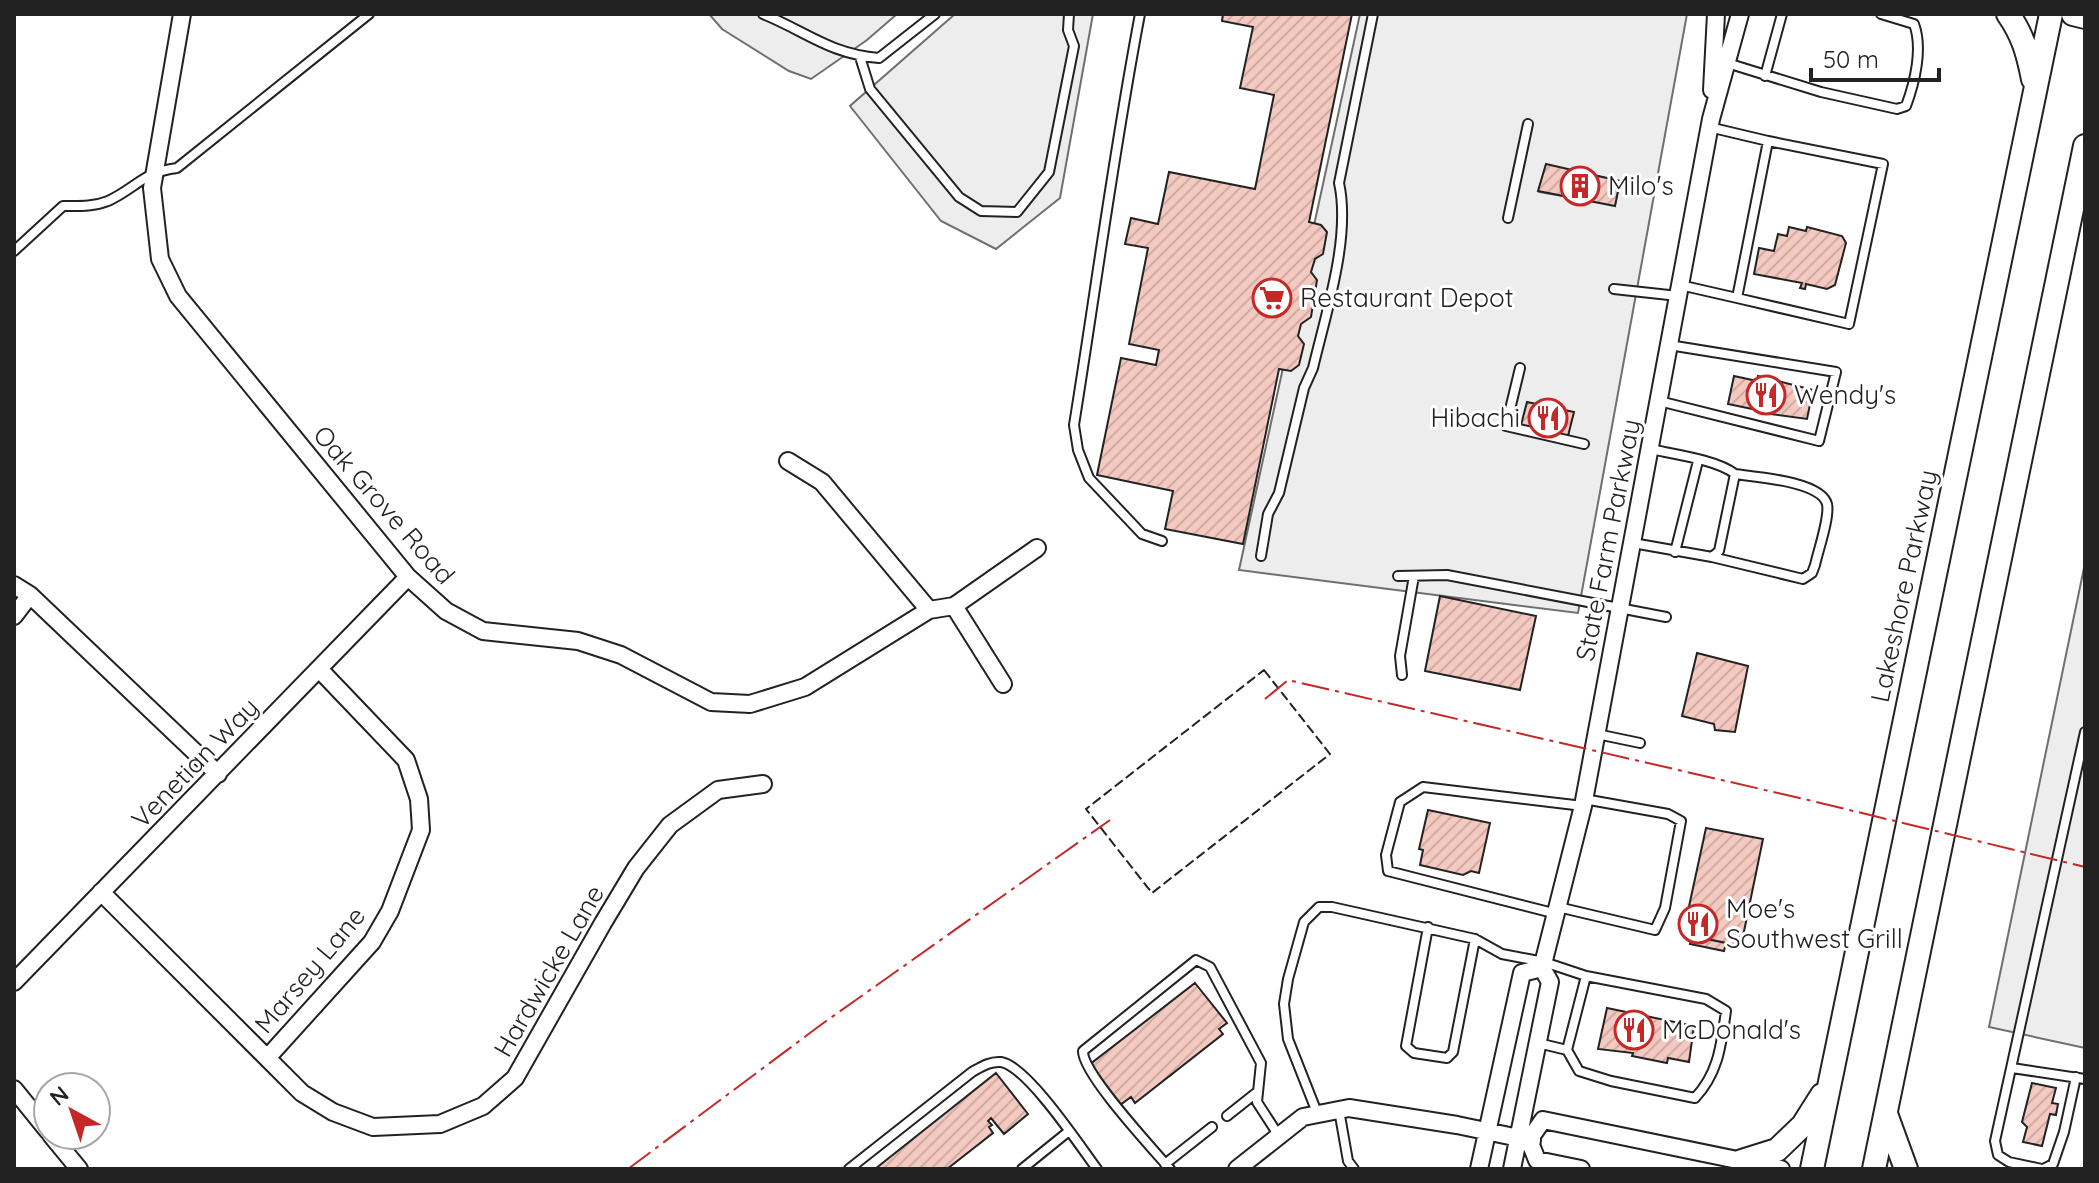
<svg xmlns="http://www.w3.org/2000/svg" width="2099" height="1183" font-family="Quicksand,sans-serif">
	<defs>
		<pattern id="building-hatch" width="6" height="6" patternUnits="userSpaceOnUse" patternTransform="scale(2)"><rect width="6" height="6" fill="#f3c9c0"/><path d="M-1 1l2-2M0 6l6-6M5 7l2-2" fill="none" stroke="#d0aca5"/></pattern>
	</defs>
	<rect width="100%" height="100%" fill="#fff"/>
	<!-- parking -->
	<path fill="#ededed" stroke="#6f6f6f" stroke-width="2" fill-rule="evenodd" d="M709,14h188l-30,26 -56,39 -22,-8 -67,-42z
		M955,14h138l-33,184 -64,51 -55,-28 -91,-115z
		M1360,14h327l-109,599 -339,-43zM1546,165l74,16 -5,24 -76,-13z
		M2085,563v485l-96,-21z"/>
	<!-- building -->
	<path fill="url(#building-hatch)" stroke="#222" stroke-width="2" d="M1223,14h129l-43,208 12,3 6,7 -4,22 -8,5 -4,13 6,8 -6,37 -10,7 -3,12 6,8 -5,21 -8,6 -12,-2 -36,175 -78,-15 8,-38 -76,-16 24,-117 35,7 3,-15 -30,-6 19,-96 -23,-4 6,-26 27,6 11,-52 86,17 19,-94 -34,-7 13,-61 -31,-6z
		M1546,164l74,17 -5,25 -77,-15z
		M1789,227l17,4 1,-4 35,9 4,7 -11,42 -8,4 -21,-5 -1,5 -5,-1 2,-5 -48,-9 5,-26 15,3 4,-17 9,2z
		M1734,376l23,5 1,-5 55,14 -6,29 -37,-5 1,-6 -8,-1 -1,4 -34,-7z
		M1527,402l47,10 -6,24 -47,-11z
		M1440,596l96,20 -16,74 -95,-19z
		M1697,653l51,13 -13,66 -20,-2 -1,-6 -32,-8z
		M1428,810l62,13 -11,50 -8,-2 -8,4 -43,-10 3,-15 -4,-1z
		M1706,828l57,11 -22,107 -58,-12z
		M1692,936l34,7 -2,8 -34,-7z
		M1195,983l32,40 -8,6 4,5 -88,69 -4,-6 -11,8 -31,-40z
		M1607,1008l87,18 -5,36 -21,-4 -1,5 -35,-7 1,-3 -35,-4z
		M996,1073l32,41 -24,20 -13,-16 -3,3 4,4 -3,2 4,6 -46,36h-72z
		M2032,1083l24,5 -4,15 6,1 -2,11 -6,-1 -8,32 -19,-4 4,-15 -5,-5z"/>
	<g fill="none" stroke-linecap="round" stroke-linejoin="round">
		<!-- lane casing -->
		<g stroke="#222" stroke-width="12">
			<path id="lane" d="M763,14c44,18 67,40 116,44l56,-44
				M1140,14c-26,136 -44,274 -66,411l4,25 11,28 53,56 20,7
				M860,57l10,32 89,108 22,14 36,1 32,-40 25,-126 -6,-16 1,-16
				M1727,63l94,29 76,17 9,-3c9,-24 17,-58 8,-82l-33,-10
				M1765,76l17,-62
				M1508,218l20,-94
				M14,251l49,-45c15,0 30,1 45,-5 28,-13 35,-29 69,-33l192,-154
				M1680,285l57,13 31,-157 -59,-14
				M1614,289l64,7
				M1737,298l112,26 34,-160 -115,-23
				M1520,368l-14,58 78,18
				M1659,401l160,40 17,-69 -167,-27
				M1633,543l79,14 7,-6 16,-77c-17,-14 -62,-20 -85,-25
				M1675,552l23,-91
				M1261,556l7,-42 11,-21 25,-105 9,-20c13,-55 38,-131 26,-185l34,-169
				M1712,557l91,22 9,-6 3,-8c3,-14 15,-48 12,-61 -6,-23 -72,-27 -92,-30
				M1398,576l49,-1 219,42
				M1402,675l-2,-19 14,-80
				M1597,734l43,9
				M1558,907l97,23 10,-22 16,-87 -13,-7 -84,-15
				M1557,914l-169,-43 -2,-16 14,-53 23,-15 160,19
				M1428,927l-22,119 8,7 33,5 6,-6 22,-113
				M1567,1050l19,-74
				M2012,1068l73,11
				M1339,1110l9,51 6,8
				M1318,1115l-30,-76 -4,-35 4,-25 16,-57 15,-15h13l143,32 27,15 42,8 42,14 120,23 20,12c-5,34 -7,61 -31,87l-84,-17 -32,-10 -12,-21 -29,-7
				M1227,1116l29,-23
				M1165,1164l47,-37
				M849,1169l123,-97c9,-5 18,-11 29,-10 26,4 79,84 96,107
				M1022,1169l47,-38
				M1170,1169c-18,-21 -88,-96 -87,-118l113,-91 14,7 51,96 -4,39 22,34
				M2042,1169l-33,-7 -11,-7 -3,-14 90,-409
				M2043,1169l10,-5 11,-32 12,-55"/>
		</g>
		<!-- street casing -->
		<g stroke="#222" stroke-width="20">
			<path id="street" d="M182,14l-30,174 8,71 18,37 230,281 38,34 37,20 95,10 43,14 90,47 39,2 55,-17 124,-77 25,-4 83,-58
				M1712,90l4,-76
				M788,461l34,21 107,128
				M14,585l16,10 188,179
				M954,606l49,78
				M14,616l16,-21
				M101,892l201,201 31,19 40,15 67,-3 43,-18 32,-28 88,-155 33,-55 34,-43 48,-35 45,-6
				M14,982l394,-405
				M268,1057l104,-115 18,-31 31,-81 -2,-31 -13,-39 -86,-90
				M14,1089l34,42
				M51,1135l28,34
				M1237,1169l66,-52 46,-9 108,17 62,13
				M1479,1169l43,-196 20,-5
				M1512,1169l38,-187 -8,-14 41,-162 128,-687 29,-105
				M1581,1169l-44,-9 -8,-20 14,-20 238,49"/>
		</g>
		<!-- secondary casing -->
		<g stroke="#222" stroke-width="26">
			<path id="secondary" d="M2008,14c15,21 20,40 25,65
				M2073,14l12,3
				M1886,1114l20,55
				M1519,1138l10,2
				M1742,1161l35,-11 26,-25 19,-30
				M1812,1169l239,-1155
				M1874,1169l211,-1023"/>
		</g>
		<!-- lane -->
		<use href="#lane" stroke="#fff" stroke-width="8"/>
		<!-- street -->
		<use href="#street" stroke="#fff" stroke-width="16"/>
		<!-- secondary -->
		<use href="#secondary" stroke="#fff" stroke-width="22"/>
		<!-- fence -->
		<path stroke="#222" stroke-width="2" stroke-dasharray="10 4" stroke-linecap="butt" d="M1264,670l66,84 -178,139 -66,-84z"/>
		<!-- power -->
		<path stroke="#c62828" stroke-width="2" stroke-dasharray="28 6 4 6" stroke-linecap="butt" d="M1265,699l23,-19 516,119 281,68
			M628,1169l194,-145 288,-204"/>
	</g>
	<!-- icons -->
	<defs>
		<g id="building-ring" transform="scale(2)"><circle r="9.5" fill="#fff" stroke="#c62828" stroke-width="1.5"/><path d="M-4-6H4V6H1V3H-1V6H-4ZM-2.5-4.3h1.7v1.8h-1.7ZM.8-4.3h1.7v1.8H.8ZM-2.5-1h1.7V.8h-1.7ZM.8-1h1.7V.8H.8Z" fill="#c62828"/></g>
		<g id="supermarket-ring" transform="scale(2)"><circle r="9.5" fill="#fff" stroke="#c62828" stroke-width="1.5"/><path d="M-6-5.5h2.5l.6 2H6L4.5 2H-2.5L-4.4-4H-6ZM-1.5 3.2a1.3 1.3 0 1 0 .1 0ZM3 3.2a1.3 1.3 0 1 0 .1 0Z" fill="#c62828"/></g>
		<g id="restaurant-ring" transform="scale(2)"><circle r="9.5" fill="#fff" stroke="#c62828" stroke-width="1.5"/><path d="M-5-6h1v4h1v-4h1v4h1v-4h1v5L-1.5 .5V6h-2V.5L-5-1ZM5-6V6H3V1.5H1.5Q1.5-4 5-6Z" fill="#c62828"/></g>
	</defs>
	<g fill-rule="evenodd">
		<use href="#building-ring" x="1580" y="186"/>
		<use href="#supermarket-ring" x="1272" y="298"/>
		<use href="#restaurant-ring" x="1766" y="395"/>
		<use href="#restaurant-ring" x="1548" y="418"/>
		<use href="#restaurant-ring" x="1698" y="924"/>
		<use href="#restaurant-ring" x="1634" y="1030"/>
	</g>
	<g text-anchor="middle" stroke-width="6" stroke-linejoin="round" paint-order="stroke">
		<!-- poi labels -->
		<g font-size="26" fill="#222" stroke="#fff" text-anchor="start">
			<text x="1608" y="195">Milo's</text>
			<text x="1300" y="307">Restaurant Depot</text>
			<text x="1794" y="404">Wendy's</text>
			<text x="1520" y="427" text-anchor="end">Hibachi</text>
			<text x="1726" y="918">Moe's<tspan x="1726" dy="30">Southwest Grill</tspan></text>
			<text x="1662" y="1039">McDonald's</text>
		</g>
		<!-- street labels -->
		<g font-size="26" fill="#222" stroke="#fff">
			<text transform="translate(384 505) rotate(49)" y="9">Oak Grove Road</text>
			<text transform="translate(1608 540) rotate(-79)" y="9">State Farm Parkway</text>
			<text transform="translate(1904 586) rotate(-78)" y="9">Lakeshore Parkway</text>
			<text transform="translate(195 763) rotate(-46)" y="9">Venetian Way</text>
			<text transform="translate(310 970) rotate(-50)" y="9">Marsey Lane</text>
			<text transform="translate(549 971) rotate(-60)" y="9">Hardwicke Lane</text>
		</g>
	</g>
	<!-- border -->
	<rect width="2099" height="1183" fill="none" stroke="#222222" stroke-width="32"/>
	<!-- north arrow -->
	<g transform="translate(72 1111) rotate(320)"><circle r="38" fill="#ffffff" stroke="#a7a7a7" stroke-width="2"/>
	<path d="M0-6L14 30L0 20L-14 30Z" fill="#c62828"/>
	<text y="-12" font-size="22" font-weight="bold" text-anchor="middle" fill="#222222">N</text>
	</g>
	<!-- scale -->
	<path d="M1811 68v12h128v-12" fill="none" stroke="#222222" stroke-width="4"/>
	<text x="1823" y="68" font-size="24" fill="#222222" stroke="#ffffff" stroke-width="6" paint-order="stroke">50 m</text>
</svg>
